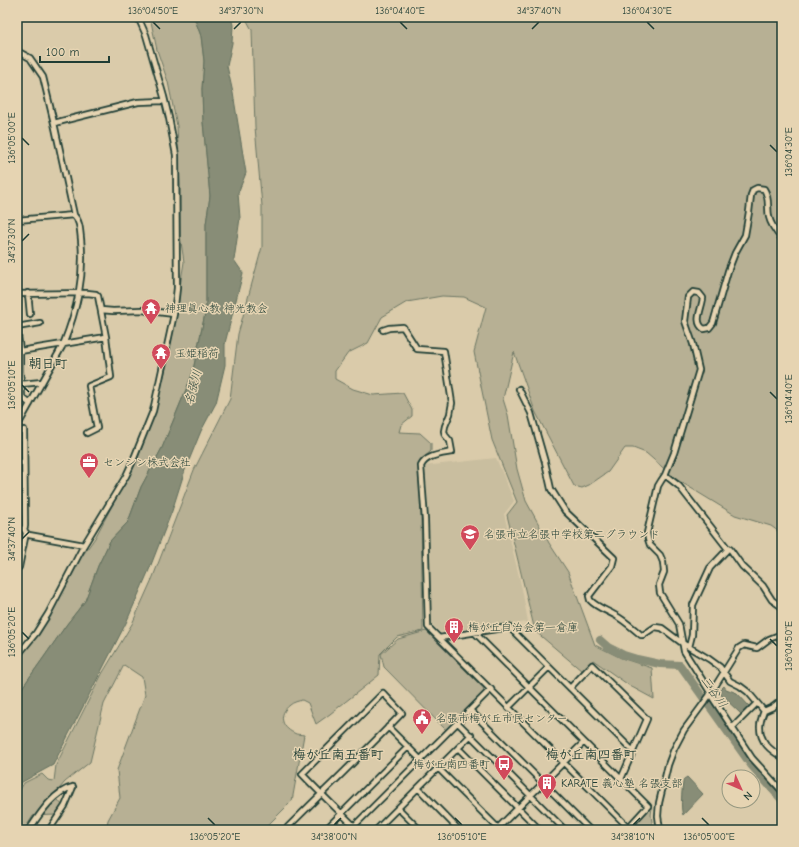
<svg xmlns="http://www.w3.org/2000/svg" width="799" height="847" font-family="'Comic Neue','Klee One',sans-serif">
	<rect width="100%" height="100%" fill="#dacbaa"/>
	<filter id="ink" filterUnits="userSpaceOnUse"><feTurbulence type="fractalNoise" baseFrequency=".025" numOctaves="2"/><feDisplacementMap in="SourceGraphic" scale="8" xChannelSelector="R" yChannelSelector="G"/><feConvolveMatrix kernelMatrix="1 2 1 2 8 2 1 2 1" color-interpolation-filters="sRGB"/></filter>
	<g filter="url(#ink)">
		<!-- built -->
		<path fill="#c9be9f" d="M496,458l18,43 -10,13 18,75 6,33 -88,10 -12,-12 -4,-154z"/>
		<!-- green -->
		<path fill="#b7b094" stroke="#6b7664" d="M150,17h44l7,19 3,25 -2,28 1,33 7,74 -4,28v85l-14,66 -30,73 -21,39 -13,35 -18,19 -12,25 -13,35 -18,23 -23,33 -27,38v-36l20,-25 36,-65 22,-31 27,-51 15,-26 17,-47 14,-53 16,-99 -4,-27v-51l-3,-58 -9,-44 -11,-32z
			M245,17h537v517l-11,-8 -36,-11 -59,-36 -30,-26 -13,-5h-8l-17,24 -19,13 -7,3 -8,-2 -39,-75 -21,-59 -11,47 5,16 9,54 9,32 23,42 19,29 27,73 26,13 31,10 2,31 -24,-13 -37,-26 -11,11 -47,-40 -28,-116 10,-13 -25,-62 -18,-88 12,-45 -22,-10 -22,-1 -35,6 -25,15 -14,26 -20,10 -13,18v8l18,10 20,6 30,-2 9,17v6l-11,9 -2,7 21,1 11,10v8l-11,10 3,170 -26,6 -17,17 -1,21 -49,39 -14,10 -8,-21 -6,-3c-3,1 -9,2 -12,5 -12,9 -9,22 4,28 3,2 6,1 10,2l-12,66 -29,29h-157l2,-10 12,-22 -3,-28 28,-75 -3,-18 -18,-12 -20,39 -14,58 -25,20 -11,13 8,10 -7,10 -22,1 -9,14h-7v-35l7,-12 18,-9 6,6 6,1 2,-16 46,-91 30,-50 21,-47 41,-107 36,-71 8,-65 24,-87v-41l-7,-79 -3,-97z
			M21,400l7,5 -5,8 -6,-1v-11z
			M426,631l55,55 2,1 1,5 -38,38 -62,-63 -3,-13 17,-15z
			M650,806l2,2 -1,7 2,15h-19l-1,-4z"/>
		<!-- water -->
		<path fill="#888d77" stroke="#5e6d5c" d="M194,17h37l2,8 -1,18 -5,23 6,27 13,80 -8,20 2,25 -6,42 9,13 -18,70v22l-9,38 -15,28 -16,39 -13,41 -23,59 -23,53 -73,142 -31,17 -5,8v-95l27,-38 23,-33 18,-23 13,-35 12,-25 18,-19 13,-35 21,-39 30,-73 14,-66v-85l4,-28 -7,-74 -1,-33 2,-28 -3,-25z
			M724,686l2,3 11,4 12,13 -1,3 -7,5 -23,-22z
			M687,777l16,17 -20,21c-3,-5 -1,-31 1,-36 1,-1 2,-1 3,-2z"/>
		<g fill="none" stroke-linecap="round" stroke-linejoin="round">
			<!-- river -->
			<path stroke="#888d77" stroke-width="8" d="M600,640l8,7 16,8 13,4 23,5 20,1 71,100 31,35"/>
			<!-- minor casing -->
			<g stroke="#1f3d34" stroke-width="8">
				<path id="minor" d="M17,51l13,7 13,19 11,46 20,92c6,6 6,15 7,24 4,38 -4,71 -18,106l-46,82
					M54,123l84,-21 26,-1
					M17,220l57,-5
					M28,293l2,21
					M17,294l70,-1 9,1 2,2 8,41 5,40 -22,9 8,42 -10,5
					M101,310l12,1 29,-1 32,4
					M17,327l3,24v20l2,26 8,7
					M17,327l23,-4
					M383,330l6,-2 14,-1 14,22 27,2 8,52 -2,11 -5,12 -1,5 1,4 5,6 2,11c-10,2 -26,3 -31,14l4,54 3,107 203,203
					M20,351l86,-14
					M21,384l21,-2
					M519,389l12,24 14,49 6,27 14,22 49,47 -2,8 -23,30 1,4c7,8 19,11 28,17 8,5 15,11 23,18h2l12,-8 7,1 20,15 27,16 11,8 10,14 10,5 8,6 16,19
					M17,414h7
					M24,430l1,96 -1,3 2,4 3,2 55,10
					M17,460l7,4
					M665,475l14,11 49,63h2l12,17 21,20 9,14 10,7
					M17,529h7
					M17,567h2l7,-34
					M474,632l174,174 -22,24
					M439,638l70,-11 124,124
					M689,647l3,-12 1,-30 17,-37 18,-19
					M17,656l19,-23 12,-19 36,-69 42,-69 6,-13 21,-52 21,-97 3,-26 -1,-133 -7,-37 -5,-21 -18,-62 -8,-18
					M570,688l22,-23 55,54 -26,60
					M710,692l-26,-41 -5,-27 -19,-31 -1,-8 5,-13 -1,-10 -3,-7 -10,-10 -2,-6 -1,-6 11,-47 3,-5 4,-6 9,-22 25,-83 -6,-26 -8,-23 3,-24 5,-5 6,1 4,5c-1,11 -10,24 1,31l5,-1 4,-5 15,-52 7,-18 10,-18 4,-23 2,-17 2,-5 4,-2 7,1c6,9 3,18 5,28 2,9 8,16 13,22
					M710,694l42,64 30,33
					M782,700l-9,7 -9,4c-2,5 -4,11 -4,16 0,15 10,23 22,30
					M509,707l40,-40
					M470,710l120,120
					M458,723l107,107
					M388,727l33,33
					M732,728l25,-25
					M458,748l82,82
					M438,768l61,61
					M418,788l41,42
					M398,808l22,22
					M29,830c10,-15 25,-39 44,-43
					M49,830l16,-24 8,-19
					M285,830c39,-39 79,-77 117,-117l-19,-20 -81,81c18,19 37,37 56,56
					M325,830l83,-83
					M350,830l141,-141
					M376,830l95,-95
					M496,830l88,-88
					M660,830l-2,-14 1,-13 9,-38 6,-16 10,-19 25,-34 30,-48 5,-3 13,3 12,-9 13,-5"/>
			</g>
			<!-- minor -->
			<use href="#minor" stroke="#e6d4b2" stroke-width="4.5"/>
		</g>
	</g>
	<!-- ticks -->
	<path fill="none" stroke="#1f3d34" stroke-width="1.5" d="M153,22l7,7M400,22l7,7M647,22l7,7M234,29l7,-7M532,29l7,-7M22,138l7,7M770,145l7,7M22,241l7,-7M22,385l7,7M770,392l7,7M22,539l7,-7M22,632l7,7M770,639l7,7M208,818l7,7M455,818l7,7M702,818l7,7M334,825l7,-7M633,825l7,-7"/>
	<!-- icons -->
	<defs>
		<g id="temple-pin" transform="scale(1)"><path d="M0 17L-7.5 6A9.5 9.5 0 1 1 7.5 6Z" fill="#d1495b" stroke="#e6d4b2"/><path d="M0-6L5-2H3V0L6.5 2.5H4V6H1.5V3h-3V6H-4V2.5H-6.5L-3 0V-2H-5Z" fill="#fff"/></g>
		<g id="office-pin" transform="scale(1)"><path d="M0 17L-7.5 6A9.5 9.5 0 1 1 7.5 6Z" fill="#d1495b" stroke="#e6d4b2"/><path d="M-6-3h4V-5.5h4V-3h4V5H-6ZM-1-4.5V-3h2v-1.5ZM-6 0V1H6V0Z" fill="#fff"/></g>
		<g id="school-pin" transform="scale(1)"><path d="M0 17L-7.5 6A9.5 9.5 0 1 1 7.5 6Z" fill="#d1495b" stroke="#e6d4b2"/><path d="M0-5L7-2L0 1L-7-2ZM-4 1L0 2.5L4 1V4Q0 6-4 4Z" fill="#fff"/></g>
		<g id="building-pin" transform="scale(1)"><path d="M0 17L-7.5 6A9.5 9.5 0 1 1 7.5 6Z" fill="#d1495b" stroke="#e6d4b2"/><path d="M-4-6H4V6H1V3H-1V6H-4ZM-2.5-4.3h1.7v1.8h-1.7ZM.8-4.3h1.7v1.8H.8ZM-2.5-1h1.7V.8h-1.7ZM.8-1h1.7V.8H.8Z" fill="#fff"/></g>
		<g id="civic-pin" transform="scale(1)"><path d="M0 17L-7.5 6A9.5 9.5 0 1 1 7.5 6Z" fill="#d1495b" stroke="#e6d4b2"/><path d="M-.6-6.5H3V-4.5H.6V-3L4-1V1h2V6H-6V1h2V-1L-.6-3ZM-1.2 2.5V6h2.4V2.5Z" fill="#fff"/></g>
		<g id="bus-pin" transform="scale(1)"><path d="M0 17L-7.5 6A9.5 9.5 0 1 1 7.5 6Z" fill="#d1495b" stroke="#e6d4b2"/><path d="M-5-6H5V4H4V6H2V4H-2V6H-4V4H-5ZM-3.5-4V0h7V-4ZM-3.5 1.2v1.5H-2V1.2ZM2 1.2v1.5H3.5V1.2Z" fill="#fff"/></g>
	</defs>
	<g fill-rule="evenodd">
		<use href="#temple-pin" x="151" y="308"/>
		<use href="#temple-pin" x="161" y="353"/>
		<use href="#office-pin" x="89" y="462"/>
		<use href="#school-pin" x="470" y="534"/>
		<use href="#building-pin" x="454" y="627"/>
		<use href="#civic-pin" x="422" y="718"/>
		<use href="#bus-pin" x="504" y="764"/>
		<use href="#building-pin" x="547" y="783"/>
	</g>
	<g text-anchor="middle" stroke-width="3" stroke-linejoin="round" paint-order="stroke">
		<!-- poi labels -->
		<g font-size="11" fill="#1f3d34" stroke="#e6d4b2" text-anchor="start">
			<text x="165" y="312">神理眞心教 神光教会</text>
			<text x="175" y="357">玉姫稲荷</text>
			<text x="103" y="466">センシン株式会社</text>
			<text x="484" y="538">名張市立名張中学校第二グラウンド</text>
			<text x="468" y="631">梅が丘自治会第一倉庫</text>
			<text x="436" y="722">名張市梅が丘市民センター</text>
			<text x="490" y="768" text-anchor="end">梅が丘南四番町</text>
			<text x="561" y="787">KARATE 義心塾 名張支部</text>
		</g>
		<!-- water labels -->
		<g font-size="12" font-style="italic" fill="#2f493e" stroke="#e6d4b2">
			<text transform="translate(193 387) rotate(-75)" y="4">名張川</text>
			<text transform="translate(714 692) rotate(55)" y="4">三谷川</text>
		</g>
		<!-- quarter labels -->
		<g font-size="13" font-weight="bold" fill="#1f3d34" stroke="#e6d4b2">
			<text x="48" y="368">朝日町</text>
			<text x="338" y="759">梅が丘南五番町</text>
			<text x="591" y="759">梅が丘南四番町</text>
		</g>
	</g>
	<!-- margin -->
	<rect width="799" height="847" fill="none" stroke="#e6d4b2" stroke-width="44"/>
	<!-- north arrow -->
	<g transform="translate(741 789) rotate(135)"><circle r="19" fill="#e6d4b2" stroke="#969880"/>
	<path d="M0-3L7 15L0 10L-7 15Z" fill="#d1495b"/>
	<text y="-6" font-size="11" font-weight="bold" text-anchor="middle" fill="#1f3d34">N</text>
	</g>
	<!-- scale -->
	<path d="M40 56v6h69v-6" fill="none" stroke="#1f3d34" stroke-width="2"/>
	<text x="46" y="56" font-size="12" fill="#1f3d34" stroke="#e6d4b2" stroke-width="3" paint-order="stroke">100 m</text>
	<rect x="22" y="22" width="755" height="803" fill="none" stroke="#1f3d34" stroke-width="1.5"/>
	<g font-size="10" text-anchor="middle" fill="#1f3d34">
		<text x="153" y="14">136°04'50"E</text>
		<text x="241" y="14">34°37'30"N</text>
		<text x="400" y="14">136°04'40"E</text>
		<text x="539" y="14">34°37'40"N</text>
		<text x="647" y="14">136°04'30"E</text>
		<text transform="translate(11 138) rotate(-90)" y="4">136°05'00"E</text>
		<text transform="translate(788 152) rotate(-90)" y="4">136°04'30"E</text>
		<text transform="translate(11 241) rotate(-90)" y="4">34°37'30"N</text>
		<text transform="translate(11 385) rotate(-90)" y="4">136°05'10"E</text>
		<text transform="translate(788 399) rotate(-90)" y="4">136°04'40"E</text>
		<text transform="translate(11 539) rotate(-90)" y="4">34°37'40"N</text>
		<text transform="translate(11 632) rotate(-90)" y="4">136°05'20"E</text>
		<text transform="translate(788 646) rotate(-90)" y="4">136°04'50"E</text>
		<text x="215" y="840">136°05'20"E</text>
		<text x="334" y="840">34°38'00"N</text>
		<text x="462" y="840">136°05'10"E</text>
		<text x="633" y="840">34°38'10"N</text>
		<text x="709" y="840">136°05'00"E</text>
	</g>
</svg>
